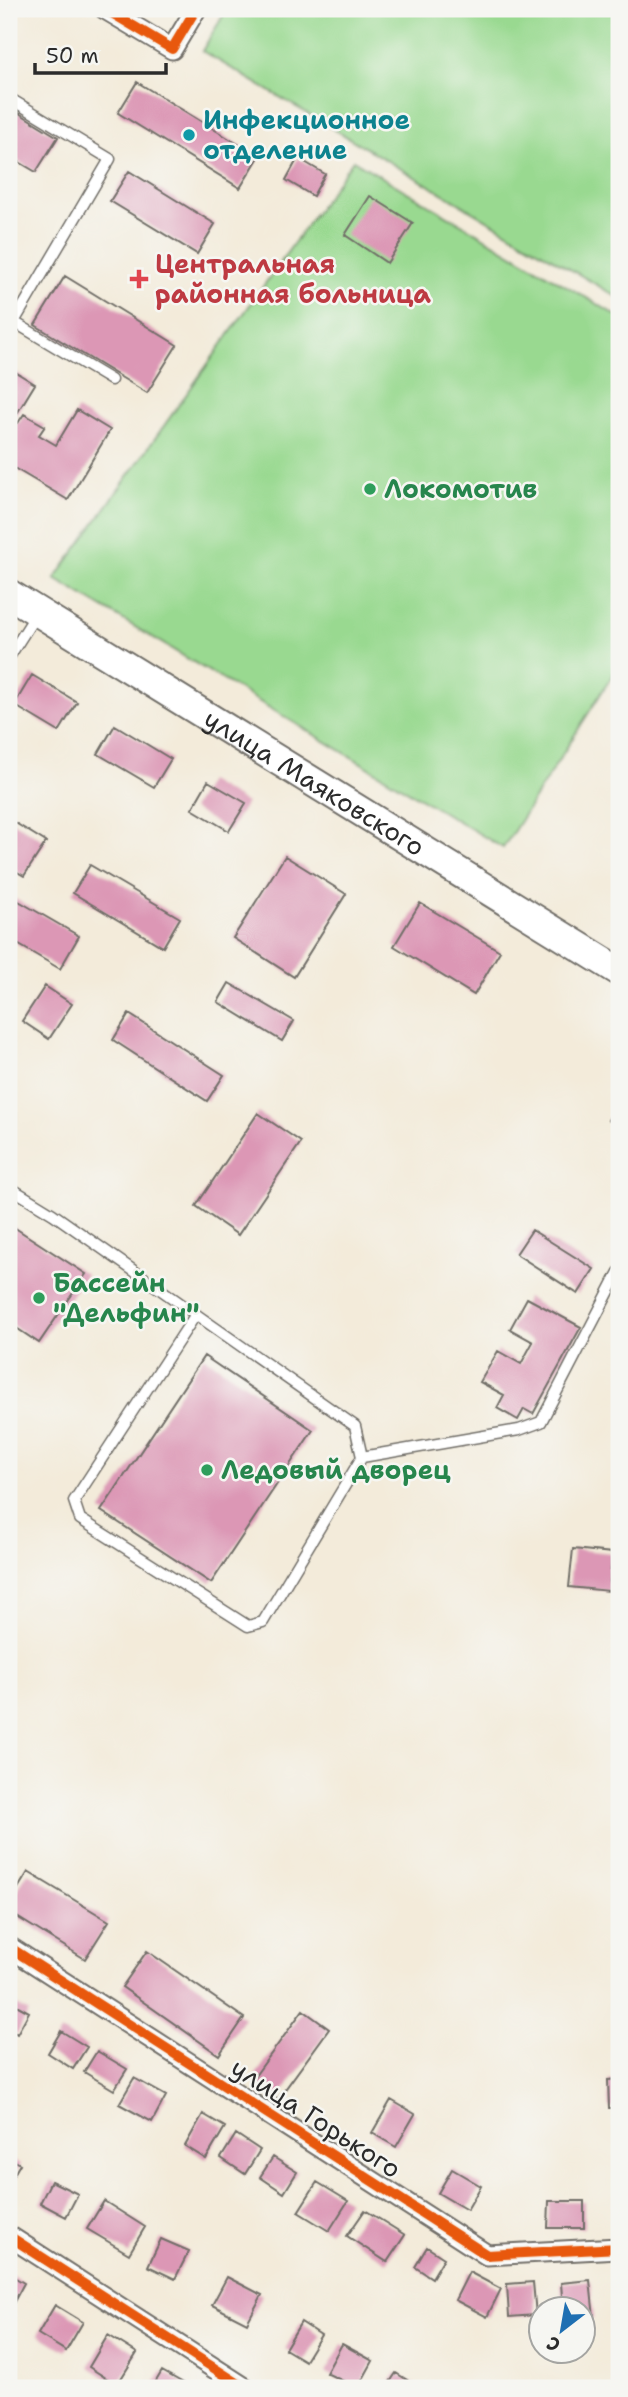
<svg xmlns="http://www.w3.org/2000/svg" width="628" height="2397" font-family="'Shantell Sans',sans-serif">
	<rect width="100%" height="100%" fill="#f6f6f2"/>
	<filter id="ink" filterUnits="userSpaceOnUse"><feTurbulence type="fractalNoise" baseFrequency=".0143" numOctaves="2"/><feDisplacementMap in="SourceGraphic" scale="14" xChannelSelector="R" yChannelSelector="G"/><feConvolveMatrix kernelMatrix="1 2 1 2 8 2 1 2 1" color-interpolation-filters="sRGB"/></filter>
	<filter id="wash" filterUnits="userSpaceOnUse"><feTurbulence type="fractalNoise" baseFrequency=".00686" numOctaves="4" result="noise"/><feDisplacementMap in="SourceGraphic" scale="28" xChannelSelector="R" yChannelSelector="G"/><feGaussianBlur stdDeviation="1.57" result="paint"/><feColorMatrix in="noise" values="0 0 0 0 0 0 0 0 0 0 0 0 0 0 0 0 0 1.4 0 .05"/><feComposite in="paint" operator="in"/></filter>
	<g filter="url(#wash)">
		<rect width="100%" height="100%" fill="#f3ebda"/>
		<!-- green -->
		<path fill="#99d990" stroke="#62825e" stroke-width="2" d="M227,9h392v289l-417,-247z
			M353,160l266,157v348l-116,183 -448,-269z"/>
		<g id="blocks">
			<!-- building -->
			<path fill="#dc97b5" d="M137,82l122,75 -19,31 -122,-75z
				M9,107l49,30 -22,35 -27,-16z
				M298,158l27,16 -12,22 -27,-16z
				M129,171l86,53 -18,30 -87,-53z
				M370,196l43,27 -26,40 -42,-28z
				M65,276l112,69 -30,48 -112,-68z
				M9,368l26,16 -22,36 5,3 6,-9 21,12 -6,9 17,10 21,-35 33,20 -42,70 -59,-35z
				M32,675l45,27 -18,30 -45,-27z
				M115,725l56,34 -17,28 -56,-33z
				M208,781l38,22 -17,28 -37,-22z
				M9,819l37,23 -22,34 -15,-9z
				M285,856l61,38 -52,83 -61,-39z
				M90,865l90,53 -17,29 -90,-54z
				M10,896l69,40 -19,33 -51,-30z
				M420,903l80,48 -26,44 -80,-49z
				M229,983l65,38 -12,20 -64,-39z
				M45,986l27,18 -23,35 -27,-18z
				M129,1014l95,61 -17,26 -94,-61z
				M619,1101v26l-11,-7z
				M258,1113l43,29 -63,93 -42,-29z
				M9,1224l77,50 -47,69 -30,-20z
				M532,1230l62,39 -16,25 -62,-40z
				M527,1298l54,29 -48,87 -9,-5 -6,11 -21,-12 7,-13 -24,-13 18,-31 23,13 12,-22 -23,-13z
				M204,1356l109,74 -102,153 -110,-72z
				M573,1549l39,4 -3,38 -40,-4z
				M619,1859v43h-3l-4,-42z
				M28,1872l81,49 -24,38 -76,-47v-9z
				M147,1951l97,67 -25,37 -97,-68z
				M9,2001l20,11 -12,22 -8,-4z
				M303,2010l26,19 -51,70 -26,-19z
				M61,2031l26,16 -14,22 -25,-16z
				M97,2051l30,18 -13,21 -30,-18z
				M134,2078l32,18 -14,26 -33,-18z
				M619,2079v29h-10l-1,-28z
				M391,2100l24,14 -19,33 -24,-14z
				M203,2114l22,13 -19,32 -21,-13z
				M236,2134l24,16 -15,24 -24,-16z
				M273,2157l24,15 -13,21 -24,-16z
				M9,2158l11,6 -11,19z
				M452,2169l29,17 -14,24 -29,-17z
				M51,2181l27,13 -12,23 -26,-14z
				M317,2182l31,19 -19,30 -31,-19z
				M104,2201l41,26 -16,27 -42,-25z
				M549,2201h35v27h-36z
				M365,2210l40,25 -18,27 -40,-26z
				M161,2239l28,12 -14,28 -27,-13z
				M427,2247l17,11 -12,20 -17,-11z
				M469,2272l32,17 -14,28 -32,-17z
				M9,2274l15,9 -15,28z
				M227,2277l35,18 -15,28 -35,-18z
				M590,2280l4,38 -12,1v-9h-19l-2,-27z
				M533,2282l3,33 -27,2 -2,-33z
				M55,2305l28,17 -17,29 -28,-17z
				M301,2322l20,13 -16,26 -20,-12z
				M108,2335l29,18 -20,32 -28,-18z
				M342,2344l31,17 -15,27 -32,-15z
				M162,2371l30,17h-40z
				M396,2373l24,15h-34z"/>
		</g>
	</g>
	<g filter="url(#ink)">
		<use href="#blocks" fill-opacity="0" stroke="#716e68" stroke-width="2"/>
		<g fill="none" stroke-linecap="round" stroke-linejoin="round">
			<!-- service casing -->
			<g stroke="#716e68" stroke-width="13">
				<path id="service" d="M9,98l101,61 -96,163 97,58
					M9,657l28,-44
					M9,1187l44,27 302,212 7,31 -99,165 -15,4 -168,-107 -6,-18 122,-187
					M362,1457l157,-27 22,-8 78,-150"/>
			</g>
			<!-- minor casing -->
			<g stroke="#716e68" stroke-width="23">
				<path id="minor" d="M105,9l67,40 24,-40
					M9,1947l478,308 132,-7
					M9,2236l236,152"/>
			</g>
			<!-- secondary casing -->
			<g stroke="#716e68" stroke-width="32">
				<g id="secondary">
					<path id="s1" d="M9,594l610,377"/>
				</g>
			</g>
			<!-- service -->
			<use href="#service" stroke="#fff" stroke-width="10"/>
			<!-- minor -->
			<use href="#minor" stroke="#fff" stroke-width="19"/>
			<!-- secondary -->
			<use href="#secondary" stroke="#fff" stroke-width="28"/>
			<!-- cycleway casing -->
			<g stroke="#f6f6f2" stroke-width="15">
				<path id="cycleway" d="M105,9l67,40 24,-40
					M9,1947l478,308 132,-7
					M9,2236l236,152"/>
			</g>
			<!-- cycleway -->
			<use href="#cycleway" stroke="#e8590c" stroke-width="10"/>
		</g>
	</g>
	<!-- markers -->
	<circle fill="#0f9aa8" stroke="#f6f6f2" stroke-width="2.5" cx="189" cy="135" r="7"/>
	<path fill="#e0444e" stroke="#f6f6f2" stroke-width="2.5" d="M135.5 268.5h7v7h7v7h-7v7h-7v-7h-7v-7h7z"/>
	<g fill="#2e9e5b" stroke="#f6f6f2" stroke-width="2.5">
		<circle cx="370" cy="489" r="7"/>
		<circle cx="39" cy="1298" r="7"/>
		<circle cx="207" cy="1470" r="7"/>
	</g>
	<g text-anchor="middle" stroke-width="5" stroke-linejoin="round" paint-order="stroke">
		<!-- culture labels -->
		<g font-size="26" font-weight="bold" fill="#0d838f" stroke="#f6f6f2" text-anchor="start">
			<text x="203" y="129">Инфекционное<tspan x="203" dy="30">отделение</tspan></text>
		</g>
		<!-- health labels -->
		<g font-size="26" font-weight="bold" fill="#be3a42" stroke="#f6f6f2" text-anchor="start">
			<text x="155" y="273">Центральная<tspan x="155" dy="30">районная больница</tspan></text>
		</g>
		<!-- leisure labels -->
		<g font-size="26" font-weight="bold" fill="#27864d" stroke="#f6f6f2" text-anchor="start">
			<text x="384" y="498">Локомотив</text>
			<text x="53" y="1292">Бассейн<tspan x="53" dy="30">"Дельфин"</tspan></text>
			<text x="221" y="1479">Ледовый дворец</text>
		</g>
		<!-- street labels -->
		<g font-size="26" fill="#2b2b2b" stroke="#f6f6f2">
			<text dy="9" stroke="none"><textPath href="#s1" startOffset="359">улица Маяковского</textPath></text>
			<text transform="translate(316 2118) rotate(33)" y="9">улица Горького</text>
		</g>
	</g>
	<!-- margin -->
	<rect width="628" height="2397" fill="none" stroke="#f6f6f2" stroke-width="35"/>
	<!-- north arrow -->
	<g transform="translate(562 2330) rotate(211)"><circle r="33" fill="#f6f6f2" stroke="#a5a5a2" stroke-width="2"/>
	<path d="M0-5L12 26L0 18L-12 26Z" fill="#1f6fb2"/>
	<text y="-10" font-size="19" font-weight="bold" text-anchor="middle" fill="#2b2b2b">С</text>
	</g>
	<!-- scale -->
	<path d="M35 63v10h131v-10" fill="none" stroke="#2b2b2b" stroke-width="3.5"/>
	<text x="46" y="63" font-size="21" fill="#2b2b2b" stroke="#f6f6f2" stroke-width="5" paint-order="stroke">50 m</text>
</svg>
